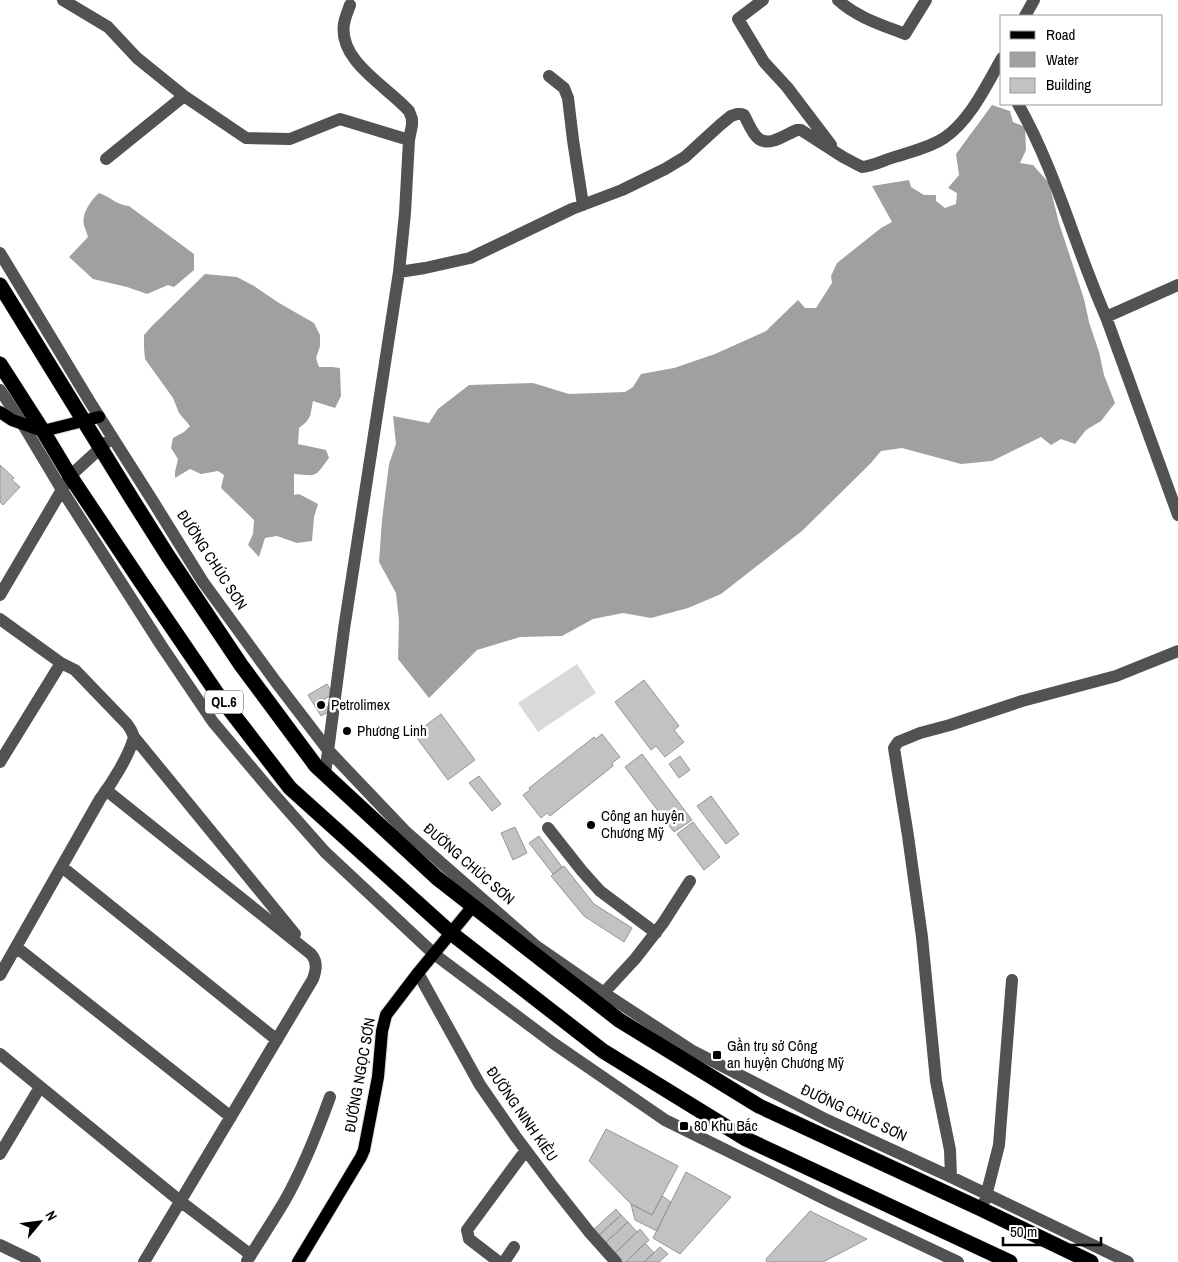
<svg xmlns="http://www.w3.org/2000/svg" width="1178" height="1262" font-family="'Archivo Narrow',sans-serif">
	<rect width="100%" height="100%" fill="#fff"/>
	<!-- green -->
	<path fill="#d9d9d9" d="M577,664l19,29 -58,39 -20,-29z"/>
	<!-- water -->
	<path fill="#a0a0a0" d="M992,105l18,6 3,11 12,5 1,23 -6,13 13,2 16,18 10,40 25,76 5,23 10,30 5,23 11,28 -14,18 -15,9 -11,14 -14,-5 -10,6 -10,-8 -49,24 -31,3 -59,-16 -21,3 -10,12 -69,68 -81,63 -33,14 -37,10 -28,-5 -30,6 -31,17 -42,1 -43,13 -48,48 -31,-39 1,-38 -3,-28 -17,-31 3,-42 7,-56 7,-20 -3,-28 36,7 9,-14 31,-24 64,-2 36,11 56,-2 8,-5 8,-13 33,-6 41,-14 51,-23 32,-31 7,8h11l16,-25 -1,-7 6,-13 44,-35 11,-6 -20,-36 37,-6 2,7 13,8h12v6l9,7 11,-4 1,-11 -9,-5 11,-13 -3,-21z
		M99,193c12,4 17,12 30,13l65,48v16l-20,17 -6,-2 -21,9 -20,-7 -34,-8 -24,-22 19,-20c-1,-4 -3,-8 -4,-12 -3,-11 7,-25 15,-32z
		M205,274l32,3 17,9 25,17 35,20 6,12v11l-4,12 3,9h13l8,1 1,28 -6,12 -22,-7c-3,14 -1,18 -14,27l-1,16 28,6 3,8c-15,20 -11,18 -35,16v21l5,-1 19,10 -4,13 -2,24 -15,2 -20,-7 -12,2 -6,19 -11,-12 5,-11 1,-14 -33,-32 3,-13 -6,-4 -17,3 -11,-5 -15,9v-6l3,-13 -7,-11 2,-10 11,-6 6,-6 -11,-13 -6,-15 -28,-39 -1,-11v-13l8,-9z"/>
	<!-- building -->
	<path fill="#c2c2c2" stroke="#969696" d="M0,465l14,13 -2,2 8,7 -17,18 -3,-3z
		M644,680l35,46 -5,4 10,12 -19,15 -9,-11 -5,4 -36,-48z
		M327,684l6,10 -10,6 7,11 -9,5 -13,-21z
		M441,714l34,46 -27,20 -34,-46z
		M602,734l18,23 -8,6 1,3 -63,50 -3,-3 -6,5 -18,-23 7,-5 -1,-2 65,-51 2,2z
		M642,754l50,66 -18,12 -49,-65z
		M680,756l10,14 -11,8 -10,-14z
		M479,776l22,28 -9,7 -23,-28z
		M711,796l28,38 -13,10 -29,-38z
		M693,822l27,35 -16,13 -27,-36z
		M515,827l12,26 -14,7 -12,-27z
		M539,836l23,31 -9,7 -24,-31z
		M564,866l30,38 38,24 -8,14 -40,-26 -33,-40z
		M606,1129l72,37 -26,49 -21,-11 -42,-43z
		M686,1172l45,25 -51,57 -27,-16z
		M662,1196l9,6 -14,29 -22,-11 -4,-16 21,11z
		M616,1209l5,6 -25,23 -5,-6z
		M810,1211l57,28 -44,23h-56l-1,-3z
		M621,1215l7,7 -25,23 -7,-7z
		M628,1222l9,10 -25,24 -9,-11z
		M640,1229l9,11 -23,22h-8l-6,-6z
		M645,1243l9,10 -10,9h-18z
		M660,1247l8,7 -9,8h-15z"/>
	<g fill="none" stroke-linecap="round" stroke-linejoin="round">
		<!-- major casing -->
		<g stroke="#dbdbdb" stroke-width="14">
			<path id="major" d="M0,412l12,8 31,11 56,-14
				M298,1262l63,-105 3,-7 14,-73 4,-46 4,-16 32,-42 55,-67"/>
		</g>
		<!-- highway casing -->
		<g stroke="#dbdbdb" stroke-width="16">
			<path id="highway" d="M0,285l132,214 36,57 73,109 75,101 121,112 182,142 140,86 222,103 110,53
				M0,364l43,67 27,45 71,106 75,110 74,96 161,145 152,118 143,88 264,123"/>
		</g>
		<!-- minor -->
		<path stroke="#525252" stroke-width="12" d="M63,0l45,27 29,31 47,38 62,42 44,1 50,-20 69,21
			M763,0l-25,19 26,43 23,25 44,58
			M838,0c18,17 44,25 67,34l21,-34
			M1025,16l9,-16
			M549,76l15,12 4,10 5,42 10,65
			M1018,104c38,67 57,143 88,213l72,-32
			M106,159l78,-63
			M0,253l90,149 64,101 49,79 73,100 52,68 77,81 131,115 68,47 87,57 136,70 124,57 177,85
			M399,272l26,-4 45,-10 102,-49 50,-19 43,-21 20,-12 35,-32 11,-9 6,-2h4l3,1c4,7 8,19 15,24 11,8 27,-5 38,-9h4l42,27 19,10c12,-1 24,-8 36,-11 15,-5 33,-9 46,-18 26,-17 43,-54 58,-80
			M1106,317l72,198
			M0,390l22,33 40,67 99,155 52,77 59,70 53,60 109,102 119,89 112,77 164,81 129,61
			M0,595l70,-119 37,-34
			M0,619l61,44 14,7 52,54 4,6 3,7 161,197
			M0,762l61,-99
			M325,774l19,-145 55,-357 6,-59 4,-73 3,-15v-6l-3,-8c-21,-24 -71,-50 -65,-87 1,-7 4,-13 6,-19
			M106,790l205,164c7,8 5,16 2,25l-169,283
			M548,828l34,43 18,20 56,42
			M62,867l215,173
			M16,947l215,170
			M418,973l62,112 36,52 36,48 38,48 26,29
			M0,975l100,-176c12,-16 29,-43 34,-62
			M598,999l37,-40 28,-36 27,-42
			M0,1054l180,147 71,54
			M0,1154l40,-67
			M951,1177l-1,-27 -14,-69 -14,-144 -14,-101 -14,-88 4,-6 22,-9 30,-8 72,-24 94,-25 62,-25
			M985,1200l14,-55 13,-165
			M0,1245l35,17
			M247,1261c12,-19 25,-39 37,-59 19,-33 33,-69 46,-105
			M499,1262l-30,-23 -2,-9 59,-80
			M504,1262l10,-15"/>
		<!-- major -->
		<use href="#major" stroke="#000" stroke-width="12"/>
		<!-- highway -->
		<use href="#highway" stroke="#000" stroke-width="15"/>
	</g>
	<!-- markers -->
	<g fill="#000" stroke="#fff" stroke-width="2">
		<circle cx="321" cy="705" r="5"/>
		<circle cx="347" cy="731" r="5"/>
		<circle cx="591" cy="825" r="5"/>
		<rect x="712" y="1050" width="10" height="10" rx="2.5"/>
		<rect x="679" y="1121" width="10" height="10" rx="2.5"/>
	</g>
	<g text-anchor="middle" stroke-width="5" stroke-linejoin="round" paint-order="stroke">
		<!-- shield labels -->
		<rect fill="#fff" stroke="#4c4c4c" stroke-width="1" x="205" y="690.5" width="38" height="23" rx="4"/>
		<g font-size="14" font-weight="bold" fill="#000">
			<text x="224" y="707">QL.6</text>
		</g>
		<!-- street labels -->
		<g font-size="15" fill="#000" stroke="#fff">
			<text transform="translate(212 560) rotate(57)" y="5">ĐƯỜNG CHÚC SƠN</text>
			<text transform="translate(469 864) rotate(41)" y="5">ĐƯỜNG CHÚC SƠN</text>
			<text transform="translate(360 1075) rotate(-80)" y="5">ĐƯỜNG NGỌC SƠN</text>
			<text transform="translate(854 1113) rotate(25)" y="5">ĐƯỜNG CHÚC SƠN</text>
			<text transform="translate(522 1114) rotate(55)" y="5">ĐƯỜNG NINH KIỀU</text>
		</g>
		<!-- poi labels -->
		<g font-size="15" fill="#000" stroke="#fff" text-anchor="start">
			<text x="331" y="710">Petrolimex</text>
			<text x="357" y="736">Phương Linh</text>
			<text x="601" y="821">Công an huyện<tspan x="601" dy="17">Chương Mỹ</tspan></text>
			<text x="727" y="1051">Gần trụ sở Công<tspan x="727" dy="17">an huyện Chương Mỹ</tspan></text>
			<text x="694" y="1131">80 Khu Bắc</text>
		</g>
	</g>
	<!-- legend -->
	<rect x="1000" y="15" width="162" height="90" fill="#ffffff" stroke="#999999"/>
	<rect x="1010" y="31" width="25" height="8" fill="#000000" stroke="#999999"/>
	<text x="1046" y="40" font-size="15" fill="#000000">Road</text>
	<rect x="1010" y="52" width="25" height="15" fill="#a0a0a0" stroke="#999999"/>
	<text x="1046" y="65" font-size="15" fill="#000000">Water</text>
	<rect x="1010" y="78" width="25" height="15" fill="#c2c2c2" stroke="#999999"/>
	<text x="1046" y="90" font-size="15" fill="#000000">Building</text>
	<!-- north arrow -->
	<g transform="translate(40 1222) rotate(61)" stroke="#ffffff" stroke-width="4" paint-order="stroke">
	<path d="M0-4L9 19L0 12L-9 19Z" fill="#000000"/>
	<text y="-8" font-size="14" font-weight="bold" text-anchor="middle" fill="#000000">N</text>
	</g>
	<!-- scale -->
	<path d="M1003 1237v8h98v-8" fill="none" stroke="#000000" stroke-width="2.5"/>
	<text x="1010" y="1237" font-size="15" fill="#000000" stroke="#ffffff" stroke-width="4" paint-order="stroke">50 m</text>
</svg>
